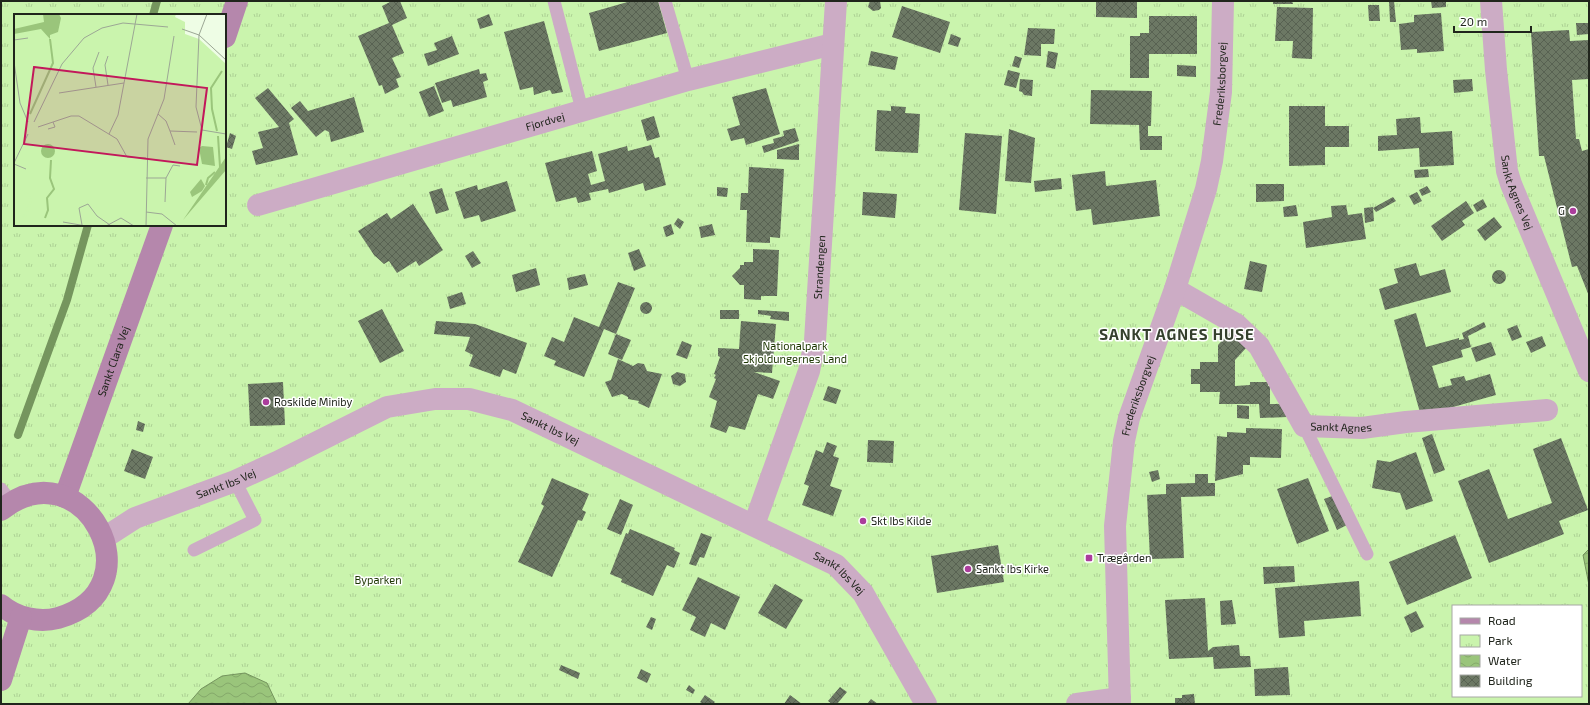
<svg xmlns="http://www.w3.org/2000/svg" width="1590" height="705" font-family="'Exo 2',sans-serif">
	<defs>
		<pattern id="park-tufts" width="24" height="20" patternUnits="userSpaceOnUse"><rect width="24" height="20" fill="#caf4ad"/><path d="M3 7l-1-3M5 7V3M7 7l1-3M15 17l-1-3M17 17v-4M19 17l1-3" fill="none" stroke="#add194"/></pattern>
		<pattern id="water-waves" width="16" height="10" patternUnits="userSpaceOnUse"><rect width="16" height="10" fill="#9ac57b"/><path d="M0 5q4-4 8 0t8 0" fill="none" stroke="#84a96a"/></pattern>
		<pattern id="building-cross-hatch" width="8" height="8" patternUnits="userSpaceOnUse"><rect width="8" height="8" fill="#6c7864"/><path d="M0 0l8 8M0 8l8-8" fill="none" stroke="#586252"/></pattern>
	</defs>
	<rect width="100%" height="100%" fill="#eefde5"/>
	<!-- park -->
	<path fill="url(#park-tufts)" fill-rule="evenodd" d="M1,1h1588v703h-1588zM15,15h210v210h-210zM1453,606h128v90h-128z"/>
	<!-- water -->
	<path fill="url(#water-waves)" stroke="#75955e" d="M1589,549v36l-6,-30z
		M245,673l22,10 10,21h-89l13,-15 21,-13z"/>
	<g fill="none" stroke-linecap="round" stroke-linejoin="round">
		<!-- stream -->
		<path stroke="#75955e" stroke-width="8" d="M153,15l4,-14
			M18,435l49,-135 21,-75"/>
	</g>
	<!-- building -->
	<path fill="url(#building-cross-hatch)" d="M392,1h8l7,17 -15,7 12,28 -12,5 9,19 -5,2 3,8 -14,7 -3,-9 -3,1 -21,-50 31,-13 -7,-17z
		M631,1h27l9,32 -68,18 -10,-38z
		M870,1h10l1,7 -2,2 -6,1 -5,-4z
		M1096,1h41v17l-41,-1z
		M1273,1h19l1,3h-20z
		M1389,1h5l2,21h-6z
		M1431,1h15v6l-14,1z
		M1368,5h11l1,16h-11z
		M902,6l48,16 -10,31 -48,-16z
		M1277,7l36,1 -1,51 -20,-1 1,-17h-18z
		M1441,13l3,38 -27,2v-4l-16,1 -2,-26 15,-2v-7z
		M489,14l4,11 -13,4 -3,-10z
		M1149,16h48v38h-48v24h-19v-42h10v-3h9z
		M544,21l19,71 -11,2 -2,-4 -16,5 -1,-8 -13,3 -16,-58z
		M1576,23h13v11l-12,1z
		M1028,28l27,1 -1,15h-13v12l-17,-1z
		M1569,30l1,11 19,-1v39l-17,1 4,59h3l3,12 7,-2v147l-12,-30 -5,1 -28,-111h-5l-8,-124z
		M951,34l10,4 -3,9 -10,-3z
		M452,36l7,18 -31,12 -4,-12 13,-4 -3,-7z
		M871,51l27,6 -3,13 -27,-5z
		M1048,51l10,2 -3,16 -9,-2z
		M1015,56l7,2 -3,10 -7,-2z
		M1177,65l19,1v11l-19,-1z
		M479,69l1,5 6,-1 2,7 -5,2 4,15 -34,10 -2,-7 -9,3 -7,-20z
		M1008,70l12,3 -4,15 -12,-3z
		M1020,79l13,1 -1,16 -8,-1 -2,-3 -3,-1z
		M1472,79l1,12 -19,2 -1,-13z
		M434,86l10,25 -15,6 -10,-25z
		M268,88l26,31 -5,4 9,32 -42,10 -4,-14 11,-3 -5,-16 21,-5 -24,-29z
		M766,88l14,46 -34,11 -2,-7 -13,3 -4,-12 13,-4 -8,-28z
		M1091,90l61,1 -1,35h-3v10h14v14h-22l-1,-25 -49,-1z
		M354,97l10,35 -33,10 -2,-10 -4,-2 -9,7 -25,-29 9,-7 8,10z
		M891,106l15,1 -1,6 15,1 -2,39 -43,-2 2,-41 14,1z
		M1289,106h36v20h24v21h-24v18l-36,1z
		M654,116l6,21 -13,4 -6,-21z
		M1420,117l1,16 31,-2 2,34 -34,2 -1,-19 -41,3v-15l19,-1 -1,-16z
		M795,128l4,13 -35,12 -2,-7 12,-3 -1,-4 11,-3 -1,-5z
		M1009,129l26,9 -4,45 -26,-2z
		M230,133l6,3 -4,13 -6,-2z
		M965,133l37,3 -6,78 -37,-4z
		M799,144v16l-22,-1v-9z
		M651,145l4,13 4,-1 7,28 -21,6 -2,-8 -34,10 -1,-4 -19,4 2,7 -13,3 -2,-6 -20,5 -11,-39 47,-12 5,20 -9,3 3,11 14,-4 -7,-27 29,-8 1,5z
		M749,167l35,2 -4,69 -10,-1v6l-24,-1 1,-32h-7l1,-17h7z
		M1428,169l1,8 -14,1 -1,-8z
		M1105,171l1,15 50,-6 4,36 -67,9 -2,-16 -15,2 -4,-36z
		M1061,178l1,11 -27,3 -1,-11z
		M507,181l9,30 -35,11 -2,-7 -15,4 -9,-27 22,-7 1,5z
		M1256,184h28v17l-28,1z
		M1427,186l4,6 -9,4 -3,-6z
		M717,187l11,1 -1,9 -10,-1z
		M442,188l7,22 -13,4 -7,-22z
		M863,192l34,2 -2,24 -33,-3z
		M1417,192l5,9 -8,4 -5,-9z
		M1393,197l3,4 -20,11 -3,-4z
		M1483,199l4,8 -10,5 -4,-7z
		M1466,201l8,12 -12,8 3,4 -23,16 -11,-15z
		M413,204l30,46 -24,16 -3,-5 -19,12 -8,-12 -5,3 -10,-9 -16,-24 29,-18 4,6z
		M1296,205l2,11 -14,1 -1,-10z
		M1346,205l2,10 14,-2 4,26 -60,9 -3,-26 29,-5 -1,-11z
		M1373,207l1,14 -9,2 -1,-15z
		M1494,217l8,10 -17,14 -8,-11z
		M678,218l6,4 -4,7 -6,-5z
		M671,224l3,10 -8,3 -3,-10z
		M712,224l3,11 -14,3 -2,-11z
		M639,249l7,17 -12,5 -6,-18z
		M753,249l26,1 -2,46h-16v4l-17,-1v-14h-4l-8,-9 8,-8v-3h4v-3h9z
		M473,251l8,12 -9,5 -7,-12z
		M1250,261l17,4 -5,27 -18,-3z
		M1416,263l4,13 25,-7 6,23 -66,18 -6,-21 19,-6 -4,-14z
		M536,268l4,17 -24,7 -4,-17z
		M1492 277a7 7 0 1 1 14 0a7 7 0 1 1-14 0Z
		M585,274l3,11 -19,5 -2,-12z
		M618,282l17,6 -19,46 -12,-5 -20,48 -30,-12 2,-4 -12,-5 8,-19 12,5 10,-25 25,10z
		M462,292l4,12 -16,5 -3,-12z
		M640 308a6 6 0 1 1 12 0a6 6 0 1 1-12 0Z
		M382,309l22,42 -24,12 -22,-42z
		M720,310h19v9h-19z
		M758,310l31,2v9l-19,-2 1,-3 -13,-2z
		M1416,313l10,34 33,-9v2l5,-1 -2,-6 22,-11 2,5 -18,9 3,11 -10,3 2,7 -31,9 7,22 13,-3 -2,-6 14,-3 2,5 24,-7 6,21 -75,21 -27,-96z
		M436,321l39,3 52,19 -11,31 -13,-5 -3,8 -31,-11 4,-11 -8,-4 5,-14 -36,-3z
		M741,321l35,3 -4,49 -18,-1 26,9 -7,18 -15,-5 -13,36 -16,-4 -3,7 -16,-6 7,-26 -8,-4 7,-18 -2,-1 2,-3 -2,-1 6,-17 -2,-1v-8l21,1z
		M1517,325l5,12 -10,4 -5,-12z
		M1230,332l17,15 -12,13v26l15,-1v-3h18v4h2v18h11l6,13 -27,1 -1,-14h-40l1,-12h-20v-8h-9v-15h9v-7h18v-17z
		M616,334l15,6 -9,20 -14,-6z
		M1542,336l4,10 -15,7 -5,-11z
		M682,341l10,4 -5,14 -11,-4z
		M1491,342l5,13 -20,7 -5,-14z
		M618,359l15,7 5,-3 6,1 3,7 15,3 -13,34 -11,-5 1,-2 -11,-2v-2l-6,-3 -10,3 -7,-15 6,-2z
		M677,372l8,2 1,8 -6,4 -7,-2 -2,-8z
		M283,382l2,43 -35,1 -2,-42z
		M828,386l13,4 -5,14 -13,-4z
		M1237,405l12,1v13l-12,-1z
		M138,421l7,3 -2,8 -7,-2z
		M1246,428l36,1 -1,29 -31,-1v8h-7v9l-28,7 2,-45 10,1v-5l19,1z
		M1432,434l13,36 -11,4 -12,-36z
		M1561,438l27,72 -29,11 5,13 -75,29 -31,-82 31,-12 19,50 44,-16 -19,-54z
		M868,440l26,1 -1,22 -26,-1z
		M827,442l10,4 -4,10 6,2 -9,28 12,4 -9,26 -31,-11 7,-19 -5,-2 12,-34 7,3z
		M132,449l21,8 -8,22 -21,-8z
		M1416,452l17,49 -27,9 -6,-17 -28,-5 5,-28 13,2z
		M1158,470l2,9 -8,3 -3,-10z
		M1195,474h13v9h7v13l-34,1 3,61 -34,1 -3,-64 19,-1v-10l29,-1z
		M552,478l37,16 -7,16 4,2 -4,9 -4,-1 -26,57 -34,-15 26,-56 -3,-2z
		M1308,478l21,53 -32,13 -20,-55z
		M1335,495l12,30 -10,5 -13,-31z
		M620,499l13,6 -12,30 -14,-6z
		M630,529l45,19 -1,2 6,3 -6,15 -7,-3 -14,31 -32,-14 1,-3 -12,-5 16,-41 2,1z
		M701,533l11,4 -8,21 -4,-1 -4,9 -7,-2z
		M1455,535l17,43 -65,27 -18,-43z
		M998,545l6,37 -67,11 -6,-37z
		M1294,566l1,16 -31,2 -1,-17z
		M698,577l42,20 -15,33 -14,-7 -6,14 -15,-7 6,-13 -14,-7z
		M1359,581l2,35 -57,5 1,15 -26,2 -4,-50z
		M775,584l28,16 -17,29 -28,-16z
		M1205,598l3,53 5,-4 26,-2 1,11h10l1,11 -37,2 -1,-12 -44,2 -4,-59z
		M1232,600l4,24 -15,1 -1,-24z
		M1416,611l8,16 -13,6 -7,-16z
		M651,617l5,2 -4,11 -6,-3z
		M561,665l19,8 -2,6 -19,-9z
		M1288,667l2,28 -35,1 -1,-27z
		M641,669l10,5 -4,9 -10,-5z
		M689,685l6,5 -2,4 -7,-4z
		M840,687l7,5 -10,12h-5l-4,-3z
		M1194,694l1,10h-20v-6h7v-3z
		M705,695l10,7 -2,2h-10l-3,-2z
		M790,695l12,9h-18z
		M871,699l7,5h-11z"/>
	<g fill="none" stroke-linecap="round" stroke-linejoin="round">
		<!-- service -->
		<path stroke="#ccacc5" stroke-width="13" d="M554,1l28,109
			M665,1l23,79
			M1304,426l63,128
			M1,489l10,13
			M194,550l61,-30 -20,-39"/>
		<!-- minor -->
		<g stroke="#ccacc5" stroke-width="22">
			<path id="s1" d="M1491,1l5,69 11,101 4,13 78,187"/>
			<path id="s2" d="M258,205l430,-125 145,-36"/>
			<path id="s3" d="M1175,289l61,35 23,22 45,80 58,2 44,-6 141,-12"/>
			<path id="s4" d="M754,525l55,-154 6,-30 21,-340"/>
			<path id="s5" d="M104,538l31,-20 100,-37 42,-19 110,-55 48,-8h34l43,11 324,155 27,28 63,111"/>
			<path d="M1077,704l43,-6"/>
			<path id="s6" d="M1120,704l-5,-178 9,-85 5,-23 46,-129 31,-100 6,-28 9,-69 2,-91"/>
		</g>
		<!-- secondary -->
		<g stroke="#b587ac" stroke-width="22">
			<path d="M225,37l12,-36"/>
			<path id="s7" d="M65,497l97,-272"/>
			<path d="M1,510c82,-66 159,79 57,108 -19,5 -42,0 -57,-13"/>
			<path d="M1,680l20,-63"/>
		</g>
	</g>
	<!-- markers -->
	<g fill="#ab3d9c" stroke="#fff" stroke-width="1.5">
		<circle cx="1573" cy="211" r="4"/>
		<circle cx="266" cy="402" r="4"/>
		<circle cx="863" cy="521" r="4"/>
		<rect x="1085" y="554" width="8" height="8" rx="2"/>
		<circle cx="968" cy="569" r="4"/>
	</g>
	<g text-anchor="middle" stroke-width="3" stroke-linejoin="round" paint-order="stroke">
		<!-- street labels -->
		<g font-size="11" fill="#20251c" stroke="#fff">
			<text dy="4" stroke="none"><textPath href="#s6" startOffset="635">Frederiksborgvej</textPath></text>
			<text dy="4" stroke="none"><textPath href="#s2" startOffset="299">Fjordvej</textPath></text>
			<text dy="4" stroke="none"><textPath href="#s1" startOffset="194">Sankt Agnes Vej</textPath></text>
			<text dy="4" stroke="none"><textPath href="#s4" startOffset="268">Strandengen</textPath></text>
			<text dy="4" stroke="none"><textPath href="#s7" startOffset="144">Sankt Clara Vej</textPath></text>
			<text dy="4" stroke="none"><textPath href="#s6" startOffset="311">Frederiksborgvej</textPath></text>
			<text dy="4" stroke="none"><textPath href="#s3" startOffset="231">Sankt Agnes</textPath></text>
			<text dy="4" stroke="none"><textPath href="#s5" startOffset="482">Sankt Ibs Vej</textPath></text>
			<text dy="4" stroke="none"><textPath href="#s5" startOffset="134">Sankt Ibs Vej</textPath></text>
			<text dy="4" stroke="none"><textPath href="#s5" startOffset="806">Sankt Ibs Vej</textPath></text>
		</g>
		<!-- poi labels -->
		<g font-size="11" fill="#20251c" stroke="#fff" text-anchor="start">
			<text x="1565" y="215" text-anchor="end">G</text>
			<text x="274" y="406">Roskilde Miniby</text>
			<text x="871" y="525">Skt Ibs Kilde</text>
			<text x="1097" y="562">Trægården</text>
			<text x="976" y="573">Sankt Ibs Kirke</text>
		</g>
		<!-- park labels -->
		<g font-size="11" fill="#1c3601" stroke="#fff">
			<text x="795" y="350">Nationalpark<tspan x="795" dy="13">Skjoldungernes Land</tspan></text>
			<text x="378" y="584">Byparken</text>
		</g>
		<!-- district labels -->
		<g font-size="15" font-weight="bold" letter-spacing="1" fill="#35402d" stroke="#fff">
			<text x="1177" y="340">SANKT AGNES HUSE</text>
		</g>
	</g>
	<!-- overview -->
	<g transform="translate(14 14)">
		<rect width="212" height="212" fill="#eefde5"/>
		<path d="M0,0h162l-1,3 10,5v12l14,5 27,25v162h-212z" fill="#caf4ad"/>
		<path d="M5,175l10,5 3,7 -9,25h-2l9,-25 -5,-7 -11,-2zM0,185l14,6 -9,21h-5z" fill="#caf4ad"/>
		<path d="M29,0h16l2,4 -3,14 -8,3v4l-9,-10 -27,5v-5l30,-7zM27 137a7 7 0 1 1 14 0a7 7 0 1 1-14 0ZM188,132l11,1 2,19 -13,-2 -3,-16zM212,143v13l-43,50zM187,165l4,7 -3,5 -10,6 -2,-5z" fill="#9ac57b"/>
		<path fill="none" stroke="#9ac57b" stroke-width="2" d="M16,100l23,-51 -3,-24M203,117l-5,-22 -1,-21 11,-17M204,122l2,31M192,171l2,-7 7,-6M31,204l3,-8 -1,-12 7,-9 -4,-11 1,-18"/>
		<path fill="none" stroke="#9ca795" stroke-width="1" d="M193,0l-8,21 -3,72 6,23 24,4M168,15l17,6 27,25M0,26l14,-2M0,48l6,41 8,19M94,71l-3,-20 3,-9M82,73l-3,-19 6,-16M45,79l65,-10M144,100l8,7 4,10 27,1M20,108l28,-58 22,-26 18,-10 21,-5 45,4M24,113l33,-11h8l38,23 10,18 19,1M34,115l7,-2 -2,-5M156,117l5,14M95,120l9,-19 19,-101M0,149l14,-29M0,150l12,5M132,164h20M151,188l1,-24 7,-13 7,1M132,198l16,2 15,12M49,208l23,4M68,211l-3,-17 9,-4 9,12 13,9M92,212l15,-8 13,8M132,212l2,-87 16,-40 10,-63"/>
		<path fill="#c2185b" fill-opacity="0.15" stroke="#c2185b" stroke-width="2" d="M20,53l173,21 -10,77 -173,-21z"/>
		<rect width="212" height="212" fill="none" stroke="#20251c" stroke-width="2"/>
	</g>
	<!-- border -->
	<rect width="1590" height="705" fill="none" stroke="#20251c" stroke-width="4"/>
	<!-- legend -->
	<rect x="1452" y="605" width="130" height="92" fill="#ffffff" stroke="#a6a8a4"/>
	<rect x="1460" y="618" width="20" height="6" fill="#b587ac" stroke="#a6a8a4"/>
	<text x="1488" y="625" font-size="12" fill="#20251c">Road</text>
	<rect x="1460" y="635" width="20" height="12" fill="url(#park-tufts)" stroke="#a6a8a4"/>
	<text x="1488" y="645" font-size="12" fill="#20251c">Park</text>
	<rect x="1460" y="655" width="20" height="12" fill="url(#water-waves)" stroke="#a6a8a4"/>
	<text x="1488" y="665" font-size="12" fill="#20251c">Water</text>
	<rect x="1460" y="675" width="20" height="12" fill="url(#building-cross-hatch)" stroke="#a6a8a4"/>
	<text x="1488" y="685" font-size="12" fill="#20251c">Building</text>
	<!-- scale -->
	<path d="M1454 26v6h77v-6" fill="none" stroke="#20251c" stroke-width="2"/>
	<text x="1460" y="26" font-size="12" fill="#20251c" stroke="#ffffff" stroke-width="3" paint-order="stroke">20 m</text>
</svg>
